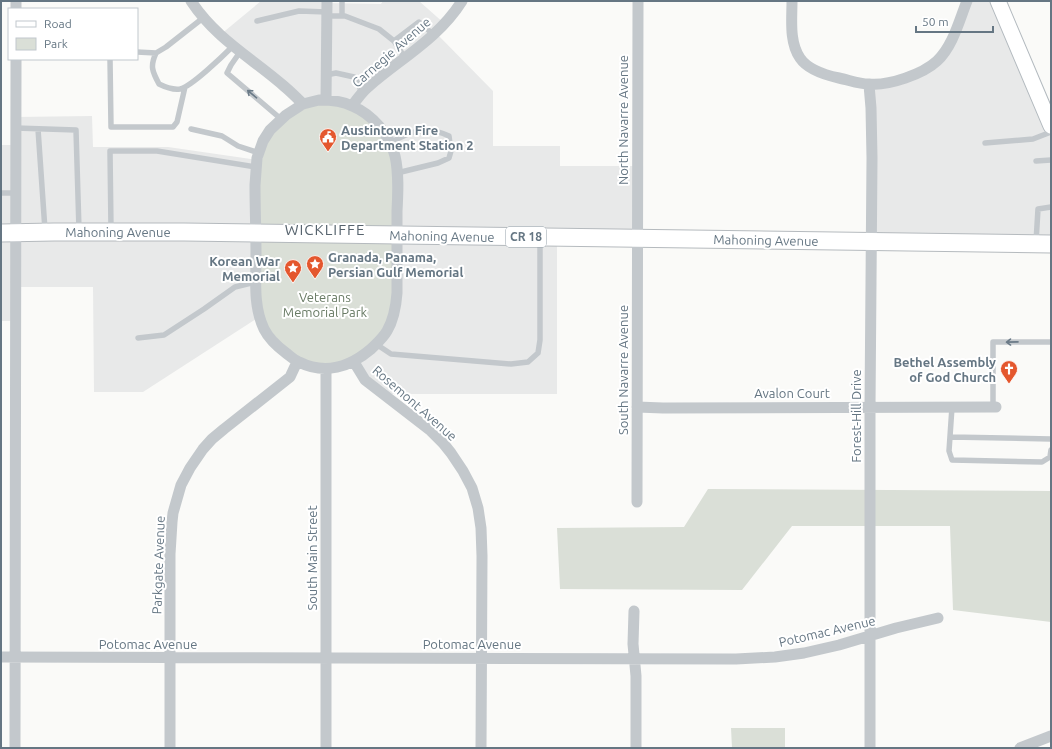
<svg xmlns="http://www.w3.org/2000/svg" width="1052" height="749" font-family="Ubuntu,sans-serif">
	<rect width="100%" height="100%" fill="#fafaf8"/>
	<!-- built -->
	<path fill="#e8e9e9" d="M261,1h66v2l54,1 2,-3h36l26,23 -9,9 57,58v55h67v20h77v72l-80,-1v157h-174l-29,-32 -51,-258 -83,-69z
		M967,1h31l53,125v118l-180,-3 -2,-156 63,-20z
		M92,116l1,31h75l89,13 2,157 -116,75h-49l-1,-105h-78v34h-14v-176h14v-28z"/>
	<!-- green -->
	<path fill="#dadfd7" d="M319,100l33,6 39,39 6,148 -16,47 -47,28 -37,-6 -38,-45 -4,-132 15,-55z
		M708,489l343,2v131l-98,-12 -3,-84h-158l-50,64 -182,-1 -3,-61 127,-1z
		M731,728h54v20h-53z"/>
	<g fill="none" stroke-linecap="round" stroke-linejoin="round">
		<!-- secondary casing -->
		<g stroke="#b3babf" stroke-width="17">
			<path id="secondary" d="M998,1l53,125"/>
		</g>
		<!-- primary casing -->
		<g stroke="#b5babe" stroke-width="19">
			<path id="primary" d="M1,233l53,-1h130l867,12"/>
		</g>
		<!-- lane -->
		<path stroke="#c3c8cc" stroke-width="5.5" d="M327,16h18l34,13 15,12
			M342,16v-15
			M203,18l-37,29 -10,6c-6,13 -4,18 3,31 6,3 14,6 21,5 11,-2 44,-34 53,-43
			M257,21l42,-10 28,1
			M137,52l19,1
			M240,52l-9,13 -4,8 54,46
			M405,58l-11,-17 25,-19 15,13
			M110,59l1,68h62l4,-5 8,-35
			M326,75l10,-2 18,4 3,4 5,12
			M16,128l60,2 3,100
			M38,129l7,101
			M191,129l31,7 16,10 21,7
			M390,143c21,-12 36,-18 59,-7l2,15 -2,7 -11,5 -41,10
			M985,143l48,-4 18,-7
			M1036,161l15,-1
			M1,193h14
			M111,229l-1,-78h47l99,16
			M1036,242l2,-33 13,-2
			M138,338l26,-3 40,-26 31,-22 21,-5
			M376,344l15,10 120,10 17,-2 10,-9 2,-13v-102
			M952,407l-3,44 3,9 90,2 8,-5 1,-7
			M993,407v-65h58
			M950,437l101,2"/>
		<!-- street -->
		<path stroke="#c3c8cc" stroke-width="11" d="M191,1c25,38 61,57 94,86 6,5 12,11 18,17
			M792,1c0,18 -3,41 8,57 8,12 25,17 39,20 10,2 20,6 30,6 20,2 54,-10 68,-23 16,-15 22,-40 30,-60
			M16,9v-8
			M869,85l2,23 1,50 -2,249v341
			M319,100c11,0 24,1 33,6 20,8 38,29 43,50 4,17 3,37 2,55 0,27 0,55 0,82 -1,14 -3,26 -10,38 -4,7 -10,12 -16,18 -21,18 -46,26 -72,13 -5,-2 -9,-6 -13,-9 -8,-6 -17,-14 -22,-24 -11,-23 -8,-49 -8,-74 0,-24 -1,-47 -1,-70l2,-27 6,-17 7,-11 16,-15 17,-11z
			M326,100l1,-99
			M352,106c5,-7 10,-14 16,-19 33,-29 70,-48 94,-86
			M354,362l11,18 66,51 12,12 8,10 12,18 9,17 6,20 3,20 1,28 -1,192
			M637,407l26,1 333,-1
			M637,502l1,-501
			M634,611l-1,33 3,32v72
			M1,657l735,2 39,-2 29,-4 35,-8 57,-17 42,-10
			M15,748l1,-689
			M170,748v-194l2,-32 1,-9 8,-28 9,-17 13,-19 9,-10 12,-10 61,-48 5,-4 7,-15
			M326,748v-379
			M1020,748l31,-12"/>
		<!-- secondary -->
		<use href="#secondary" stroke="#fff" stroke-width="15"/>
		<!-- primary -->
		<use href="#primary" stroke="#fff" stroke-width="17"/>
	</g>
	<!-- one-way arrows -->
	<defs><path id="oneway-shaft" d="M-6 0H5M1.5-3L5.5 0L1.5 3" fill="none" stroke-width="1.6" stroke-linecap="round" stroke-linejoin="round"/></defs>
	<g stroke="#6a7a87">
		<use href="#oneway-shaft" transform="translate(252 94) rotate(-140)"/>
		<use href="#oneway-shaft" transform="translate(1012 342) rotate(179)"/>
	</g>
	<!-- icons -->
	<defs>
		<g id="civic-pin" transform="scale(0.9)"><path d="M0 17L-7.5 6A9.5 9.5 0 1 1 7.5 6Z" fill="#e4572e" stroke="#fff"/><path d="M-.6-6.5H3V-4.5H.6V-3L4-1V1h2V6H-6V1h2V-1L-.6-3ZM-1.2 2.5V6h2.4V2.5Z" fill="#fff"/></g>
		<g id="sight-pin" transform="scale(0.9)"><path d="M0 17L-7.5 6A9.5 9.5 0 1 1 7.5 6Z" fill="#e4572e" stroke="#fff"/><path d="M0-6L1.8-2.2L6-1.7L2.9 1.2L3.7 5.4L0 3.3L-3.7 5.4L-2.9 1.2L-6-1.7L-1.8-2.2Z" fill="#fff"/></g>
		<g id="church-pin" transform="scale(0.9)"><path d="M0 17L-7.5 6A9.5 9.5 0 1 1 7.5 6Z" fill="#e4572e" stroke="#fff"/><path d="M-1.2-6h2.4v3.5h3.3v2.4h-3.3V6h-2.4V-.1h-3.3v-2.4h3.3Z" fill="#fff"/></g>
	</defs>
	<g fill-rule="evenodd">
		<use href="#civic-pin" x="328" y="137"/>
		<use href="#sight-pin" x="315" y="264"/>
		<use href="#sight-pin" x="293" y="268"/>
		<use href="#church-pin" x="1009" y="369"/>
	</g>
	<g text-anchor="middle" stroke-width="4" stroke-linejoin="round" paint-order="stroke">
		<!-- shield labels -->
		<rect fill="#fff" stroke="#939fa8" stroke-width="1" x="506" y="227" width="40" height="20" rx="3"/>
		<g font-size="12" font-weight="bold" fill="#657683">
			<text x="526" y="241">CR 18</text>
		</g>
		<!-- street labels -->
		<g font-size="13" fill="#657683" stroke="#fff">
			<text transform="translate(391 52) rotate(-41)" y="5">Carnegie Avenue</text>
			<text transform="translate(623 120) rotate(-90)" y="5">North Navarre Avenue</text>
			<text x="118" y="237">Mahoning Avenue</text>
			<text transform="translate(442 236) rotate(1)" y="5">Mahoning Avenue</text>
			<text transform="translate(766 240) rotate(1)" y="5">Mahoning Avenue</text>
			<text transform="translate(623 370) rotate(-90)" y="5">South Navarre Avenue</text>
			<text x="792" y="398">Avalon Court</text>
			<text transform="translate(415 403) rotate(41)" y="5">Rosemont Avenue</text>
			<text transform="translate(856 416) rotate(-90)" y="5">Forest-Hill Drive</text>
			<text transform="translate(312 558) rotate(-90)" y="5">South Main Street</text>
			<text transform="translate(158 565) rotate(-88)" y="5">Parkgate Avenue</text>
			<text transform="translate(827 631) rotate(-13)" y="5">Potomac Avenue</text>
			<text x="148" y="649">Potomac Avenue</text>
			<text x="472" y="649">Potomac Avenue</text>
		</g>
		<!-- poi labels -->
		<g font-size="13" font-weight="bold" fill="#657683" stroke="#fff" text-anchor="start">
			<text x="341" y="135">Austintown Fire<tspan x="341" dy="15">Department Station 2</tspan></text>
			<text x="328" y="262">Granada, Panama,<tspan x="328" dy="15">Persian Gulf Memorial</tspan></text>
			<text x="280" y="266" text-anchor="end">Korean War<tspan x="280" dy="15">Memorial</tspan></text>
			<text x="996" y="367" text-anchor="end">Bethel Assembly<tspan x="996" dy="15">of God Church</tspan></text>
		</g>
		<!-- park labels -->
		<g font-size="13" fill="#687a64" stroke="#fff">
			<text x="325" y="302">Veterans<tspan x="325" dy="15">Memorial Park</tspan></text>
		</g>
		<!-- quarter labels -->
		<g font-size="15" letter-spacing="1" fill="#57646e" stroke="#fff">
			<text x="325" y="235">WICKLIFFE</text>
		</g>
	</g>
	<!-- border -->
	<rect width="1052" height="749" fill="none" stroke="#657683" stroke-width="4"/>
	<!-- legend -->
	<rect x="8" y="8" width="130" height="52" fill="#ffffff" stroke="#c1c8cd"/>
	<rect x="16" y="21" width="20" height="6" fill="#ffffff" stroke="#c1c8cd"/>
	<text x="44" y="28" font-size="12" fill="#657683">Road</text>
	<rect x="16" y="38" width="20" height="12" fill="#dadfd7" stroke="#c1c8cd"/>
	<text x="44" y="48" font-size="12" fill="#657683">Park</text>
	<!-- scale -->
	<path d="M916 26v6h77v-6" fill="none" stroke="#657683" stroke-width="2"/>
	<text x="922" y="26" font-size="12" fill="#657683" stroke="#ffffff" stroke-width="3" paint-order="stroke">50 m</text>
</svg>
